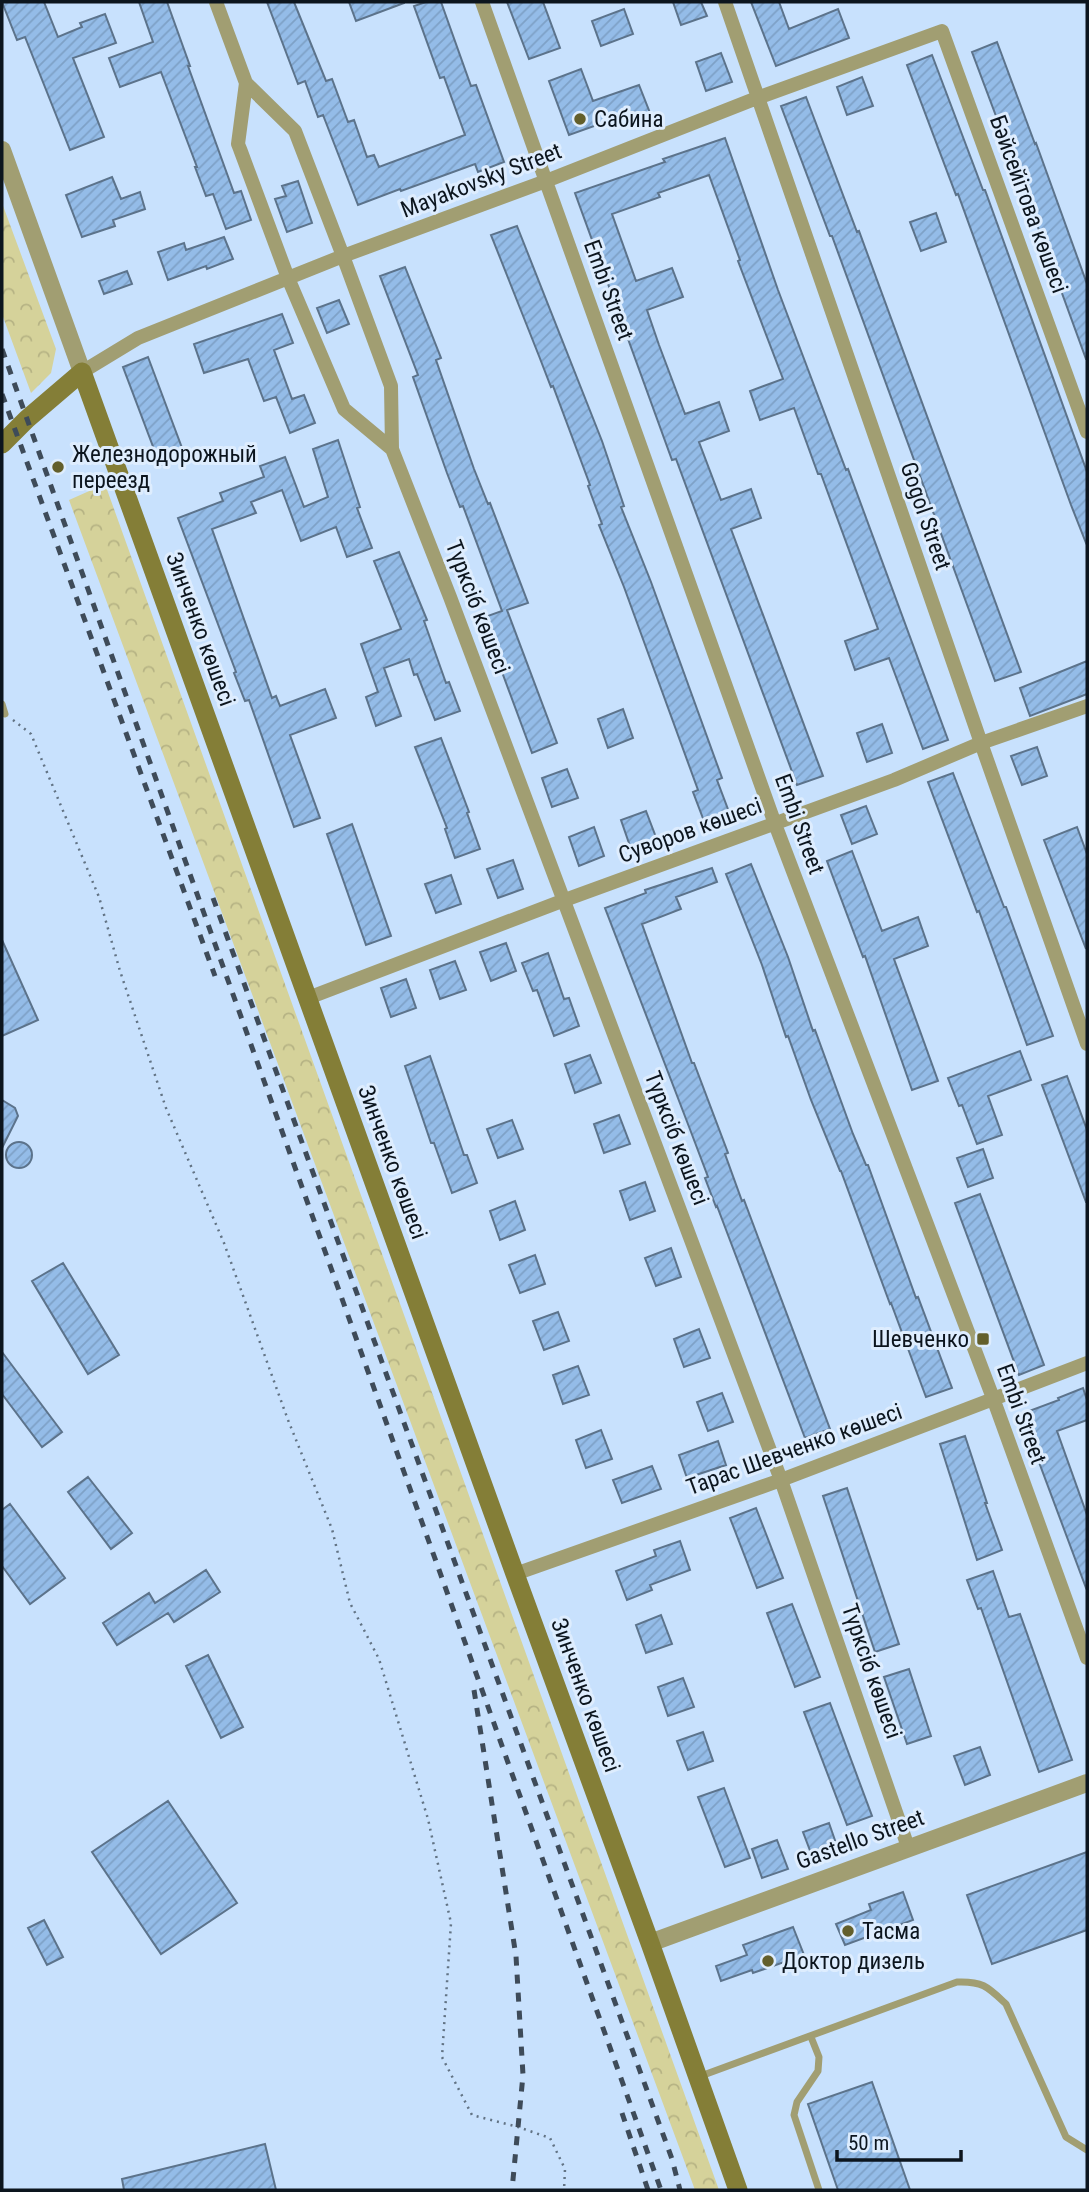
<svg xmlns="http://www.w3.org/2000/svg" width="1089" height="2192" font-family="'Roboto Condensed',sans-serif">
	<defs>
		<pattern id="forest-crowns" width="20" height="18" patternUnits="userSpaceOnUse" patternTransform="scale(1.75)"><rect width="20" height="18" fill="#d5d29a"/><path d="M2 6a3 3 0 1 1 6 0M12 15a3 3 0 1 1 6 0" fill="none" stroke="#b6b384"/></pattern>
		<pattern id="building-hatch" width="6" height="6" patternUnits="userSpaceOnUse" patternTransform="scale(1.75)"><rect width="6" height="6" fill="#94bce8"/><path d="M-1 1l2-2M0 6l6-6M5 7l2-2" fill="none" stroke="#7ea1c7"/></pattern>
	</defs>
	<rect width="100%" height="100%" fill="#c8e1fd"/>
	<!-- forest -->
	<path fill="url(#forest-crowns)" d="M2,203l54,146 -5,24 -20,20 -29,-79z
		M105,484l614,1706h-24l-626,-1690z"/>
	<!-- building -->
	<path fill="url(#building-hatch)" stroke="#5c738b" stroke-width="2" d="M2,2h42l14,35 24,-10 -2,-4 25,-9 11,29 -43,15 31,79 -34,13 -45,-113 -8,3z
		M139,2h28l23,64h-2l46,127 7,-2 10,29 -25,9 -13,-35 -7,2 -11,-29h2l-36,-95 -41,15 -11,-29 44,-16z
		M267,2h27l32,79 6,-2 16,43 6,-2 13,37 7,-2 5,12 86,-32 -21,-58 -4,1 -26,-72 12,-4h15l30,84 5,-1 28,77 -26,10 -3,-8 -74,27 -1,-2 -42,16 -35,-90 -5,2 -13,-36 -7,3z
		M349,2h55v1l-48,18z
		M507,2h36l17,46 -31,11z
		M673,2h28l6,14 -26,9z
		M751,2h28l10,27 49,-20 11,29 -73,28z
		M624,9l9,25 -32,12 -9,-25z
		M997,42l38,102 1,-1 51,141v75h-1l-77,-211h-1l-36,-96z
		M721,53l11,29 -26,9 -10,-29z
		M932,55l51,135h2l102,282v70l-1,1 -15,-38 -113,-311 -2,1 -49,-130z
		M581,69l12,32 46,-16 11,28 -26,10 -2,-7 -53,19 -20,-54z
		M862,77l11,29 -26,9 -10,-28z
		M806,97l51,135 2,-1 162,441 -26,9 -163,-445h-2l-49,-130z
		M725,138l53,152 68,180 2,-1 100,271 -25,9 -34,-91 -34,12 -10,-29 33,-12 -57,-155h-3l-24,-66 -34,12 -10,-29 33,-12 -45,-118 2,-1 -31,-85 -51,18 2,4 -48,17 24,67 36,-13 11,29 -36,13 12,35 26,69 34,-12 10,29 -30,11 22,58 30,-11 10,29 -30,11 92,247 -26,9 -121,-326 -4,1 -97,-267 90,-31 -2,-3z
		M112,177l9,22 19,-7 5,17 -32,11 2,6 -33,11 -16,-42z
		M298,181l14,42 -25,9 -12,-33 11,-3 -4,-10z
		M936,213l10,29 -25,9 -11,-29z
		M517,226l85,215 22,65 -3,1 30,75 71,196 -5,2 12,32 -25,9 -11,-29 5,-2 -74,-203 -25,-62 3,-1 -14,-38 2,-1 -37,-99 -2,1 -12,-31 -48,-121z
		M224,237l9,22 -26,10 -1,-3 -38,14 -10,-28 26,-9 2,7z
		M405,267l36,91 -5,2 38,109 14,35 2,-1 38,100 -21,7 50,133 -25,10 -50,-135 20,-7 -39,-105 -3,1 -13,-34 -34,-96 5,-2 -38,-99z
		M127,271l5,13 -28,10 -5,-13z
		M339,300l10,24 -22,9 -10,-25z
		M282,314l11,29 -19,7 18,49 12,-4 11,28 -25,10 -14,-36 -12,4 -16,-42 -44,14 -10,-29z
		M148,357l37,99 -25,9 -37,-98z
		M338,440l22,67 -3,1 15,40 -25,9 -11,-30 -35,14 -19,-51 -31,12 5,11 -44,16 60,169 4,-2 4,10 45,-17 11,29 -46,17 30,83 -26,9 -45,-127 -4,1 -11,-28 2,-1 -58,-154 45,-17 -3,-8 44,-16 -4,-11 25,-9 19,50 24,-10 -15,-48z
		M399,552l28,68 -3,1 22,62 3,-1 11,29 -25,9 -18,-46 -3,1 -5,-16 -25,9 17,48 -25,10 -10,-29 12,-5 -17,-48 40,-15 -27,-68z
		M1087,661v33l-57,22 -10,-28z
		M623,709l10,29 -25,10 -10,-29z
		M882,724l10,29 -25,9 -10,-29z
		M441,738l28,74 -2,1 13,36 -25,9 -10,-29 2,-1 -32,-81z
		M1037,747l10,29 -25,9 -11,-29z
		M567,769l11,29 -26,9 -10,-29z
		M953,773l51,134h2l47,129 -26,9 -48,-134 -2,1 -49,-130z
		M866,806l11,28 -25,10 -11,-29z
		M646,811l11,29 -26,9 -10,-29z
		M352,824l39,112 -25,9 -39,-111z
		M594,827l10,29 -25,10 -10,-29z
		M1077,827l10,27 -1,95 -42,-109z
		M852,851l30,80 36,-14 10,29 -34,13 44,122 -26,9 -47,-134 -2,1 -36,-96z
		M513,860l10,29 -25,9 -11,-29z
		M751,864l37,93 25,74 2,-1 38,104 13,31h2l48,133 2,-1 34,91 -26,9 -35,-94 -1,1 -49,-133h-1l-29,-71 -23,-64 -2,1 -24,-72 -36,-91z
		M712,868l5,14 -41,15 5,12 -39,15 50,139h2l34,90 -3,1 17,47 2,-1 86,229 -25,9 -88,-232 -1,1 -11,-29 3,-1 -17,-45 -86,-224 41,-15 -1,-3z
		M451,875l10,29 -25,9 -11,-29z
		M2,940l36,80 -36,16z
		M506,943l10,28 -25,10 -11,-29z
		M548,953l16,46 5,-1 10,28 -25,10 -17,-46 -4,1 -11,-28z
		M455,961l11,29 -26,9 -10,-29z
		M406,979l10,29 -25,9 -10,-29z
		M1020,1051l11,29 -43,16 14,39 -25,9 -15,-39 -3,1 -11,-28z
		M590,1055l11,28 -26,10 -10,-29z
		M430,1056l34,99h3l10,28 -25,10 -18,-50h-3l-26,-77z
		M1067,1076l20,54v72h-1l-44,-117z
		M2,1100l13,8 3,8 -16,32z
		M619,1115l11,29 -26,9 -10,-29z
		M512,1120l11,29 -25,9 -11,-29z
		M6 1155a13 13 0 1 1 26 0a13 13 0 1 1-26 0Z
		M983,1149l10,29 -25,9 -11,-29z
		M645,1182l10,29 -25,9 -10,-29z
		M980,1194l64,171 -25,10 -64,-172z
		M515,1201l10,29 -25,10 -10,-29z
		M671,1248l10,29 -25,9 -11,-28z
		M535,1255l10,29 -25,9 -11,-28z
		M63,1263l56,92 -31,19 -56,-93z
		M558,1312l11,29 -25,9 -11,-29z
		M699,1329l11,29 -26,9 -10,-28z
		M2,1352l60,80 -20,15 -40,-53z
		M578,1366l11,29 -26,9 -10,-29z
		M1083,1388l4,12v20l-30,11 30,84v72l-1,1 -65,-174 38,-14 -1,-2z
		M722,1393l11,29 -25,9 -11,-29z
		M601,1430l11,29 -26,9 -10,-28z
		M965,1436l22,67h-2l17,47 -25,10 -37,-116z
		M718,1441l8,24 -39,13 -8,-23z
		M652,1466l9,23 -39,14 -9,-23z
		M88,1477l44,56 -21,16 -43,-57z
		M847,1488l52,156 -24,8 -52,-156z
		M10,1504l55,74 -35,26 -28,-38v-56z
		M756,1508l27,70 -26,10 -27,-70z
		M680,1541l10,29 -40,15 2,5 -25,10 -11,-29 40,-15 -2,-6z
		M206,1570l14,22 -46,30 -6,-9 -51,32 -14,-22 46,-30 6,10z
		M993,1571l16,46 11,-3 52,146 -33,12 -58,-164 -3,1 -11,-29z
		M792,1604l28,73 -25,10 -28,-74z
		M661,1615l11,29 -26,9 -10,-28z
		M208,1655l35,72 -22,11 -35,-72z
		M909,1669l22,67 -24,8 -23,-67z
		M683,1678l11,29 -26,9 -10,-29z
		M830,1703l42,113 -25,9 -43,-113z
		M703,1732l10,29 -25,9 -11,-29z
		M980,1747l10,28 -25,10 -11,-29z
		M724,1788l26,70 -25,9 -27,-70z
		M168,1801l69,102 -76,51 -69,-102z
		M829,1823l10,29 -25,9 -11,-29z
		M777,1840l11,29 -26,9 -10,-29z
		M1087,1852v78l-95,34 -25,-69z
		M903,1892l10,28 -68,25 -9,-21 35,-14 -2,-6z
		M44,1920l19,37 -16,8 -19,-37z
		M793,1927l11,28 -51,18 -1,-3 -31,11 -5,-15 31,-11 -4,-10z
		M872,2082l38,108h-72l-30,-86z
		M265,2144l11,46h-152l-2,-11z"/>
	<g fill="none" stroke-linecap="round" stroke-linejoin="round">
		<!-- path -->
		<path stroke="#627384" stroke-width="2.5" stroke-dasharray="2 5" stroke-linecap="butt" d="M13,720l18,14 68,163 21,74 46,137 58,135 64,177 44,109 18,74 29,56 49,160 23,104 -9,134 30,58 46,12 32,11 15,31 -1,21"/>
		<!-- service -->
		<path stroke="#a19e72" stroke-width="7" d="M2,704l3,10
			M811,2037l8,20 -1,14 -21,31 -3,13 25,75
			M698,2077l259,-95c26,-1 31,5 49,22l60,133 21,13"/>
		<!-- minor -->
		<path stroke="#a19e72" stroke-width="14" d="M216,2l30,81 49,48 48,125 48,130 1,63 58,148 331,883 127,367
			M482,2l293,822 218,574 94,260
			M725,2l256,741 106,301
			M246,83l-8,61 2,5 48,129 56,131 48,40
			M82,372l56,-34 205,-82 203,-75 211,-83 185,-67 145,401
			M308,998l254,-97 332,-121 87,-37 106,-37
			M515,1574l266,-94 306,-117"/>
		<!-- tertiary -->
		<path stroke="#a19e72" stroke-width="18" d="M2,150l80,222
			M650,1943l437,-160"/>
		<!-- secondary -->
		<path stroke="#847e37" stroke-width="19" d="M2,444l25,-25 55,-47 433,1202 135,369 88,247"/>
		<!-- rail -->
		<path stroke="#3e4b59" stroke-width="5" stroke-dasharray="9 9" stroke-linecap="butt" d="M2,349l659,1841
			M2,394l213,582
			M213,898l459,1261 8,31
			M474,1690l42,266 7,119 -11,115
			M622,2113l26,77"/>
	</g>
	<!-- markers -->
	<g fill="#635f2c" stroke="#deedfe" stroke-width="2.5">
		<circle cx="580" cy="119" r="7"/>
		<circle cx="58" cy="467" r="7"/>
		<rect x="976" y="1332" width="14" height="14" rx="3.5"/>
		<circle cx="848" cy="1931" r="7"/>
		<circle cx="768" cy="1961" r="7"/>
	</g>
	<g text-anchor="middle" stroke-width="6" stroke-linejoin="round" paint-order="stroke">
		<!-- poi labels -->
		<g font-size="23" fill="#0c151e" stroke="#deedfe" text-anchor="start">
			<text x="594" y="127">Сабина</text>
			<text x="72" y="462">Железнодорожный<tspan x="72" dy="26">переезд</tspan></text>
			<text x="969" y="1347" text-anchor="end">Шевченко</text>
			<text x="862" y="1939">Тасма</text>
			<text x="782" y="1969">Доктор дизель</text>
		</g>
		<!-- street labels -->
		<g font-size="23" fill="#0c151e" stroke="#deedfe">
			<text transform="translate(481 180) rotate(-21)" y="8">Mayakovsky Street</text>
			<text transform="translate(1029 204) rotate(70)" y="8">Бәйсейітова көшесі</text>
			<text transform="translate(609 290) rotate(70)" y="8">Embi Street</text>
			<text transform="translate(926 516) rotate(71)" y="8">Gogol Street</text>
			<text transform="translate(478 607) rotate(69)" y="8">Түрксіб көшесі</text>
			<text transform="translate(201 629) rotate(70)" y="8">Зинченко көшесі</text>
			<text transform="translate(800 824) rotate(70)" y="8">Embi Street</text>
			<text transform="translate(690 830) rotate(-20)" y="8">Суворов көшесі</text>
			<text transform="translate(677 1138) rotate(69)" y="8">Түрксіб көшесі</text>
			<text transform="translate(393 1162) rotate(70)" y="8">Зинченко көшесі</text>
			<text transform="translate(1022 1414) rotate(70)" y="8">Embi Street</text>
			<text transform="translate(794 1449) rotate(-20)" y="8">Тарас Шевченко көшесі</text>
			<text transform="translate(872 1671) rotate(71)" y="8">Түрксіб көшесі</text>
			<text transform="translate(586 1695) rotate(70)" y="8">Зинченко көшесі</text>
			<text transform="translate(860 1839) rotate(-20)" y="8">Gastello Street</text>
		</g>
	</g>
	<!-- border -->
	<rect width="1089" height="2192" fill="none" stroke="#0c151e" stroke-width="7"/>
	<!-- scale -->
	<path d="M837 2150v10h124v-10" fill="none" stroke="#0c151e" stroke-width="3.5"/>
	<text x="848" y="2150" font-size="21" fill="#0c151e" stroke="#deedfe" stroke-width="5" paint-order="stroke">50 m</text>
</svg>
